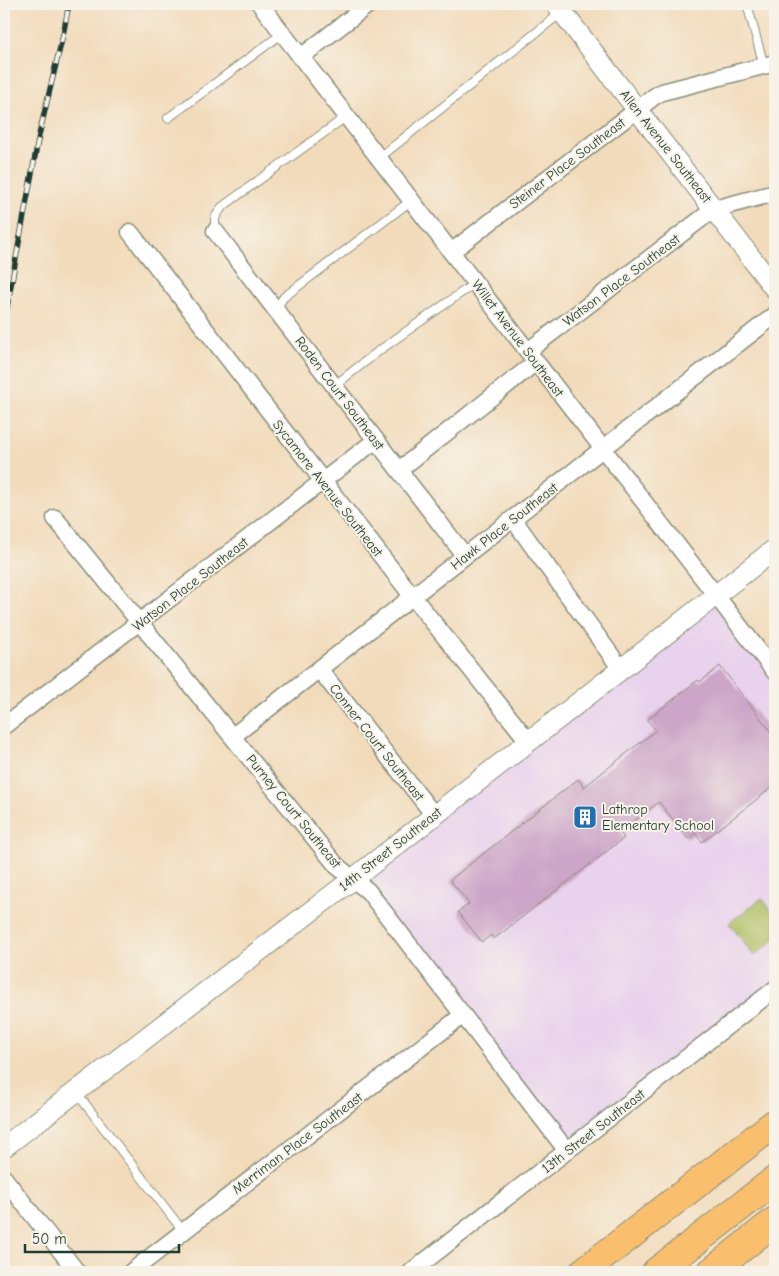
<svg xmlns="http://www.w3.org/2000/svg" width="779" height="1276" font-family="'Comic Neue',sans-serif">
	<rect width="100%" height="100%" fill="#f7f3e8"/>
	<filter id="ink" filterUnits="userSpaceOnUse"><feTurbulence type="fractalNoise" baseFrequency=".02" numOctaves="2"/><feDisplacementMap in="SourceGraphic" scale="10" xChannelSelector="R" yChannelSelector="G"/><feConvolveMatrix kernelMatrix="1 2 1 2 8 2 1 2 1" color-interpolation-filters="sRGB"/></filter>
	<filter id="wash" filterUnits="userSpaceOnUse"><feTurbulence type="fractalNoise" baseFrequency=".0096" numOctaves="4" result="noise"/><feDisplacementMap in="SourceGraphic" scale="20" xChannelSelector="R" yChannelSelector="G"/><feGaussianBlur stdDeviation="1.12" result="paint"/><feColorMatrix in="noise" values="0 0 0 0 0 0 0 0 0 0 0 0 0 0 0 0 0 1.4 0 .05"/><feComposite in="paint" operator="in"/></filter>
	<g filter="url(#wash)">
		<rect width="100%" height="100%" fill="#f2dbbb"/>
		<!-- built -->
		<path fill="#e9d2ed" d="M715,596l60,76v317l-208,162 -214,-272z"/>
		<!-- green -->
		<path fill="#afbf62" stroke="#677e4b" d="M762,898l13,18v23l-21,17 -25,-33z"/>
		<g id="blocks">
			<!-- building -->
			<path fill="#cca5c8" d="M720,666l55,71v48l-73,57 -7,-9 -7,6 -29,-37 -39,30 4,6 -130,101 -3,-4 -9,7 -24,-30 11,-8 -19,-24 128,-101 6,8 72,-57 -9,-10 51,-40 2,2z"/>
		</g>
	</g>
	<g filter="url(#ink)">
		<use href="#blocks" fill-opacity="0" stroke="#888c78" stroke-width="1"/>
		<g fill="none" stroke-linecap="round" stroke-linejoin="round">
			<!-- service casing -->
			<g stroke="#888c78" stroke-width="10">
				<path id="service" d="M747,4l17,62
					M168,118l115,-85
					M379,158l183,-146
					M215,231v-13l7,-11 125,-91
					M278,310l1,-6 5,-7 128,-97
					M334,386l46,-36 95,-67
					M76,1092l107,139"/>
			</g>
			<!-- minor casing -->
			<g stroke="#888c78" stroke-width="19">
				<path id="minor" d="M260,4l515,668
					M301,57l68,-53
					M215,231l250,325
					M130,232l283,365 116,145
					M451,252l204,-156 7,-4 113,-29
					M528,351l186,-142 61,-16
					M399,470l137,-108
					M55,518l282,348 31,25 199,260
					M513,519l108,150
					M319,669l115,146
					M4,726l372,-286
					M233,736l542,-421
					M4,1178l73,94
					M131,1272l332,-257
					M411,1272l364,-283"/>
			</g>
			<!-- tertiary casing -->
			<g stroke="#888c78" stroke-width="22">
				<path id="tertiary" d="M556,4l219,285
					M4,1147l349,-268 422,-330"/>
			</g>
			<!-- motorway casing -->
			<g stroke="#888c78" stroke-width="30">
				<path id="motorway" d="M583,1272l192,-149
					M656,1272l119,-92
					M711,1272l64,-51"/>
			</g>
			<!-- service -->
			<use href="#service" stroke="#fff" stroke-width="8"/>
			<!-- minor -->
			<use href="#minor" stroke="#fff" stroke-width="16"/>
			<!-- tertiary -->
			<use href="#tertiary" stroke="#fff" stroke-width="20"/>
			<!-- motorway -->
			<use href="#motorway" stroke="#f9bf6d" stroke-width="28"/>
			<!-- rail casing -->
			<g stroke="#1f3d34" stroke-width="5.5">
				<path id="rail" d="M4,323l35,-188 24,-100 6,-31"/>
			</g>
			<!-- rail -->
			<use href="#rail" stroke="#f7f3e8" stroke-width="4" stroke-dasharray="11" stroke-linecap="butt"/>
		</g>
	</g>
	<!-- icons -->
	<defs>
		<g id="building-square" transform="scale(1.25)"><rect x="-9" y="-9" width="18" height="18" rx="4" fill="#1f6fb2" stroke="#f7f3e8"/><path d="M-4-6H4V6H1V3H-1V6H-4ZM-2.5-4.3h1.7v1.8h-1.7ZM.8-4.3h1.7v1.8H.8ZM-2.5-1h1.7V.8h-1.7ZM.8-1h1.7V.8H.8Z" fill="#fff"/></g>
	</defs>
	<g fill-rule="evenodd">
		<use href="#building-square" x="585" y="817"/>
	</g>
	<g text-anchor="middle" stroke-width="4" stroke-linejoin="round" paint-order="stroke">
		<!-- street labels -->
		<g font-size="14" fill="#1f3d34" stroke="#f7f3e8">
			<text transform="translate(666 146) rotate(52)" y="5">Allen Avenue Southeast</text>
			<text transform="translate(567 163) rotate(-37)" y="5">Steiner Place Southeast</text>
			<text transform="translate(621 280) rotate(-37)" y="5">Watson Place Southeast</text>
			<text transform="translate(518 338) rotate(53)" y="5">Willet Avenue Southeast</text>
			<text transform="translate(340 393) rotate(53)" y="5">Roden Court Southeast</text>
			<text transform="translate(328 488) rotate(52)" y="5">Sycamore Avenue Southeast</text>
			<text transform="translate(504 526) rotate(-38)" y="5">Hawk Place Southeast</text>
			<text transform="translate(190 584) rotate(-38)" y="5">Watson Place Southeast</text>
			<text transform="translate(377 742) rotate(52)" y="5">Conner Court Southeast</text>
			<text transform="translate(294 811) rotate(51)" y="5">Purney Court Southeast</text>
			<text transform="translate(390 849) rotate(-38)" y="5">14th Street Southeast</text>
			<text transform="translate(593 1131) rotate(-38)" y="5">13th Street Southeast</text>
			<text transform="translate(297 1143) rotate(-37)" y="5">Merriman Place Southeast</text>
		</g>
		<!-- poi labels -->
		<g font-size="14" fill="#1f3d34" stroke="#f7f3e8" text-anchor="start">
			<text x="602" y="814">Lathrop<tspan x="602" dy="16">Elementary School</tspan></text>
		</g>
	</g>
	<!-- margin -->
	<rect width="779" height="1276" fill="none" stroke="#f7f3e8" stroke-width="20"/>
	<!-- scale -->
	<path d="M25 1244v8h154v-8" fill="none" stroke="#1f3d34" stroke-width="2.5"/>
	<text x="32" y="1244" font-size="15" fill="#1f3d34" stroke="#f7f3e8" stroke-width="4" paint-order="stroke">50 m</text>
</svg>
